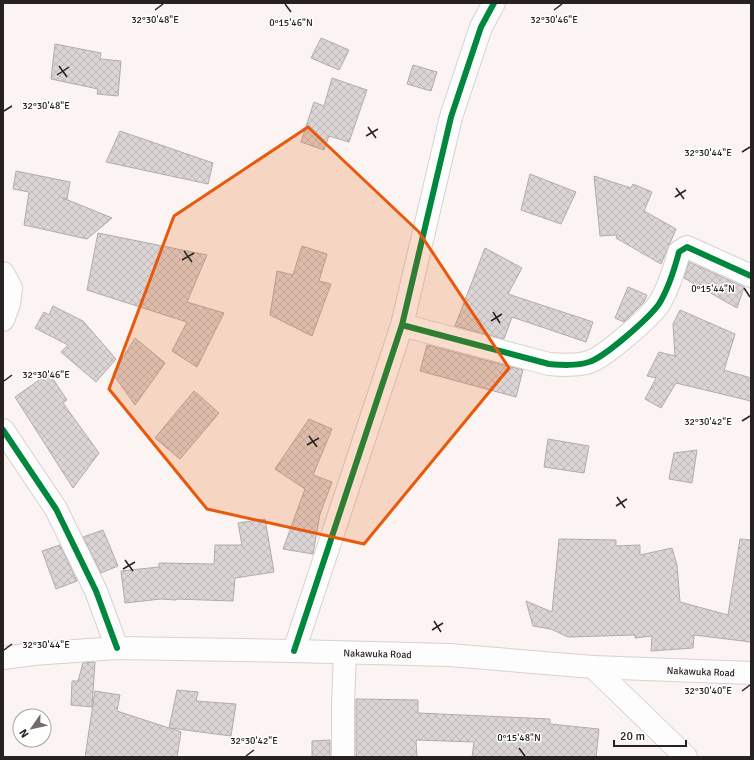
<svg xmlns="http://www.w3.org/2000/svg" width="754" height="760" font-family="Signika,sans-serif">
	<defs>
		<pattern id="building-cross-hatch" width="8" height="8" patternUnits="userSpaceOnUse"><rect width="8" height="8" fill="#dcd5d5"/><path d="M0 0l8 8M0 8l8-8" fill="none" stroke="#bdb7b7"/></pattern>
	</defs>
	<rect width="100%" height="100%" fill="#fbf4f2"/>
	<!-- building -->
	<path fill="url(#building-cross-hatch)" stroke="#b1acab" d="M321,38l28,12 -10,20 -28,-12z
		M55,44l46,9 -1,6 21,2 -3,35 -21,-2 1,-5 -47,-10z
		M413,65l24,7 -6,19 -24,-7z
		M332,78l35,12 -18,52 -20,-6 -5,14 -23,-8 13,-40 10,4z
		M120,131l93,32 -5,21 -102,-22z
		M16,171l54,11 -3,17 -4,-1 49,20 -25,21 -63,-14 5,-33 -16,-3z
		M530,174l46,18 -15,32 -40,-14z
		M594,176l37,12 2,-4 19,8 -8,19 32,18 -15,35 -45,-26 1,-3 -17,1z
		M98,233l109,22 -20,47 37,11 -27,54 -25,-16 15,-29 -100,-32z
		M302,246l25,8 -8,27 12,3 -19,52 -42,-21 7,-44 16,4z
		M485,248l37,20 -14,26 85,28 -7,20 -74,-25 -8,22 -49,-13z
		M689,262l55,25 -7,21 -53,-30z
		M628,287l19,8 -3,7 -20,20 -9,-4z
		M53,306l30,15 33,38 -20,23 -35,-30 7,-7 -33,-17 9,-16 5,3z
		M680,310l55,24 -11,36 27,8v23l-75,-18 -15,25 -16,-9 11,-21 -9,-2 12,-24 16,4 -2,-32z
		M135,338l30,25 -30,42 -22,-31z
		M427,345l96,25 -7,27 -96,-26z
		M49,373l18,27 -4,3 36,50 -26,35 -58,-91z
		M194,391l25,22 -39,46 -25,-21z
		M309,419l23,10 -19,46 19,7 -12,32 -7,40 -30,-5 22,-60 -30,-20z
		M548,439l41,7 -5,27 -40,-6z
		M697,450l-5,33 -23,-4 5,-26z
		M265,519l9,53 -39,6 -2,23 -57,-2v1l-15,-1 -36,4 -4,-32 38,-4v-4l55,1 1,-19h27l-4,-22z
		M103,530l15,36 -17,7 -18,-36z
		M559,539l57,1v6l24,-1v10l32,-7 5,17 3,37 48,13 12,-76 11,1v102l-57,-7 -1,13 -42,3 1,-15 -17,2v-3l-67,2 -17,-8 -18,-3 -7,-25 26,11z
		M60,545l17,36 -21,8 -14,-38z
		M95,662l-3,45 -21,-2 1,-24h6l5,-18z
		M177,690l21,2 -2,9 40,3 -5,32 -61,-8 11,4 -4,25h-92l10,-66 25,4 -3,16 52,17z
		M356,699l62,1v13l132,6v5l49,5 -3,28h-124l2,-15 -58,-2 1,17h-61z
		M330,740v17h-18v-16z"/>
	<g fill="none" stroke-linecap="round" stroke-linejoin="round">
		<!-- street casing -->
		<g stroke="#d7d1cf" stroke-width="24">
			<path id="street" d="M3,273l8,15 -2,16 -6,16
				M402,325l147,39c13,1 27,2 40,-2 16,-5 60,-44 70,-58 8,-13 16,-37 20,-52l8,-5 64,29
				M3,430l53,79 40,82 21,57
				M294,651l108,-326 49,-208 30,-90 13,-24
				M593,667l93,90
				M343,757v-53l2,-51"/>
		</g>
		<!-- secondary casing -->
		<g stroke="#d7d1cf" stroke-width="24">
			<g id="secondary">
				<path id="s1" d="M3,658l30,-4 84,-6 177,3 155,4 144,12 158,6"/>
			</g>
		</g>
		<!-- street -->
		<use href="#street" stroke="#fefdfd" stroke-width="22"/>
		<!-- secondary -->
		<use href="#secondary" stroke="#fefdfd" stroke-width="22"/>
		<!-- cycleway casing -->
		<g stroke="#fff" stroke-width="8">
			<path id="cycleway" d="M402,325l147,39c13,1 27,2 40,-2 16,-5 60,-44 70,-58 8,-13 16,-37 20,-52l8,-5 64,29
				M3,430l53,79 40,82 21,57
				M294,651l108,-326 49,-208 30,-90 13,-24"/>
		</g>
		<!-- cycleway -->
		<use href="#cycleway" stroke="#00873e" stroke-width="6"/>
	</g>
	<!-- marked area -->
	<path fill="#e8590c" fill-opacity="0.2" stroke="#e8590c" stroke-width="3" stroke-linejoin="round" d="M308,127l111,105 90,136 -145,176 -157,-35 -98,-120 65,-173z"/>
	<!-- ticks -->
	<path fill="none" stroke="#272220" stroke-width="1.5" d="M285,4l6,8M155,10l8,-6M554,10l8,-6M59,66l8,11M57,75l12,-8M4,111l8,-5M368,127l8,11M366,136l12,-7M742,152l8,-5M676,188l8,11M675,197l11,-7M184,251l8,11M182,260l12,-7M744,288l6,9M493,312l7,11M491,321l11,-7M4,381l8,-6M742,421l8,-5M309,436l8,11M307,445l12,-7M617,497l8,11M616,506l11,-7M125,560l8,11M123,569l12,-7M434,621l7,11M432,630l11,-7M4,650l8,-6M742,691l8,-6M519,748l6,8M246,756l8,-6"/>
	<g text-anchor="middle" stroke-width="3" stroke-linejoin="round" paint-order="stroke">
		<!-- street labels -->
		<g font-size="10" fill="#272220" stroke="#fff">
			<text dy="4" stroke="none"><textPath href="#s1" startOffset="375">Nakawuka Road</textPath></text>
			<text dy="4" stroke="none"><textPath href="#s1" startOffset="699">Nakawuka Road</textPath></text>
		</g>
	</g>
	<g font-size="10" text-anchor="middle" fill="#272220" stroke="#fff" stroke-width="3" stroke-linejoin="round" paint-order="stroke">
		<text x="155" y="23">32°30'48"E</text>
		<text x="554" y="23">32°30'46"E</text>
		<text x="291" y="26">0°15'46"N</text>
		<text x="46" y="109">32°30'48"E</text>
		<text x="708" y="156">32°30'44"E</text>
		<text x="713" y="292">0°15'44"N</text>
		<text x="46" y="378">32°30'46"E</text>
		<text x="708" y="425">32°30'42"E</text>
		<text x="46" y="648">32°30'44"E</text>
		<text x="708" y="694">32°30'40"E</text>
		<text x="519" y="741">0°15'48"N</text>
		<text x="254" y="744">32°30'42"E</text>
	</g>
	<!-- border -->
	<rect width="754" height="760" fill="none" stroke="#272220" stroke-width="8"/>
	<!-- north arrow -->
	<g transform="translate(32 728) rotate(236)"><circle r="19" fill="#ffffff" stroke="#a9a7a6"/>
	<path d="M0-3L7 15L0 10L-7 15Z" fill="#716c6a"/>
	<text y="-6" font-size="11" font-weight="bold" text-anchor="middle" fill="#272220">N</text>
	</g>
	<!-- scale -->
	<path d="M614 740v6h72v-6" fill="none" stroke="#272220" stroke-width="2"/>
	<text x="620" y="740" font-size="12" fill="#272220" stroke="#ffffff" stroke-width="3" paint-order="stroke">20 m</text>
</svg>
